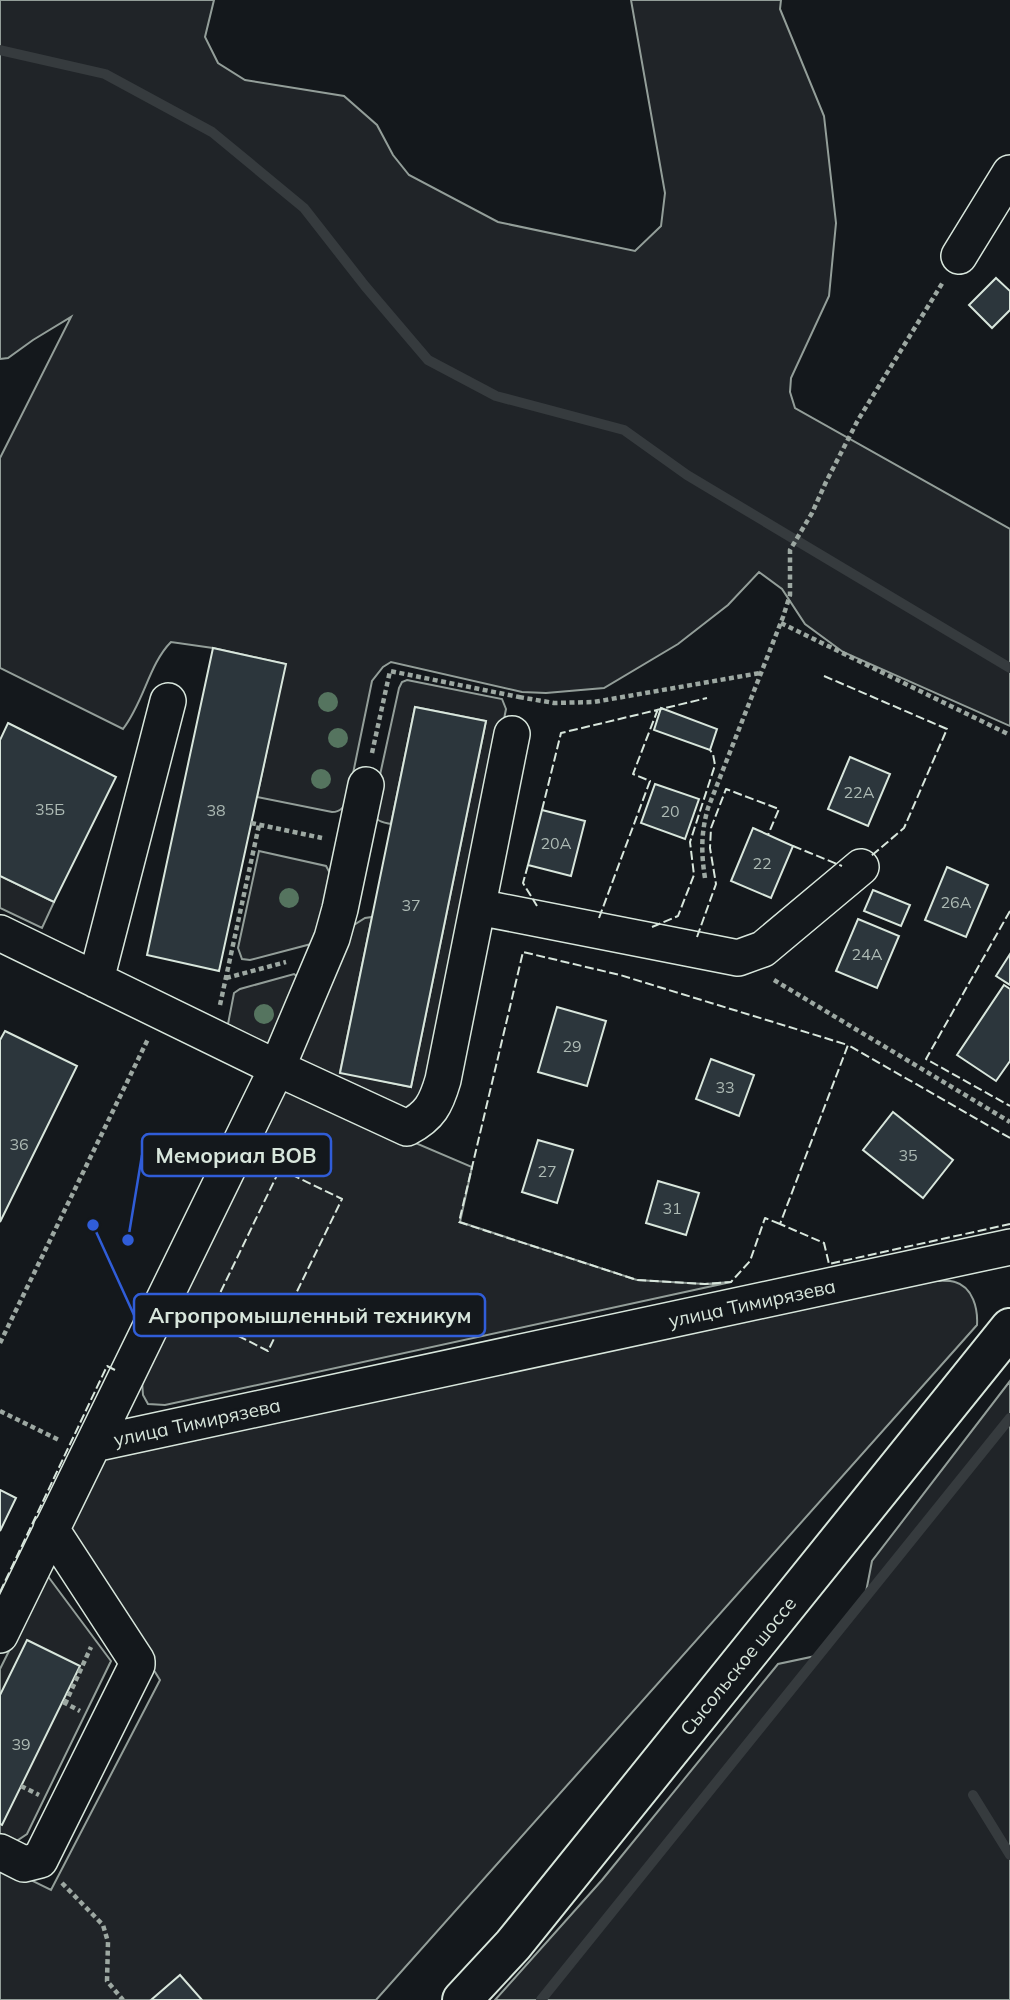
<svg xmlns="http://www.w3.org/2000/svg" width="1010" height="2000" font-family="Mulish,sans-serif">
	<rect width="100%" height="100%" fill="#14181c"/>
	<!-- green -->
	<path fill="#202428" stroke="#939e99" stroke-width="2" d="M0,0h214l-9,37 13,26 27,17 99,16 33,29 16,30 16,20 89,47 137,29 26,-25 4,-33 -34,-193h150l-1,9 44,107 12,107 -7,73 -38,82 -1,14 5,16 215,121v197l-167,-74 -38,-28 -23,-35 -23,-17 -31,33 -50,39 -74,44 -58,5 -24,-1 -131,-30 -8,5 -11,14 -24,117c-4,8 -6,14 -16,14l-75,-15 28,-133 -72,-16 -42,-6c-22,22 -27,60 -48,87l-123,-61v-210l71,-141 -38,23 -25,18 -8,1z
		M407,680l95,19 4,10 -75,380 -21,23 -116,-46 60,-141 11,-7 7,-1 -32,155 71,15 75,-366 -71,-14 -24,117c-14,-3 -14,-2 -18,-17l26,-119 3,-6z
		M259,851l67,15 5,9 -14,64 -6,5 -61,16 -8,-1 -4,-11z
		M0,876l54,26 -12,26 -42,-20z
		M294,974l5,4 -29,70 -42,-24 6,-31 6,-4z
		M282,1086l190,81 -12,55 177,58 68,4 26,-2 -566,123 -17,-1 -5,-9 -1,-14z
		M932,1281c7,0 17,-1 23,1 18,5 23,27 22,43l-601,675h-376v-135l51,25 109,-210 -94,-151 33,-69z
		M1010,1381v619h-515l107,-120 176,-216 42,-9 46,-63 6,-31z
		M47,1575l64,86 -84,173 -15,10 -12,-6v-169z"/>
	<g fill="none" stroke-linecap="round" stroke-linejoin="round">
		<!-- stream -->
		<path stroke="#363b3e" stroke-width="10" d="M0,50l105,24 107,58 92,76 61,78 63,74 68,36 128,34 63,45 323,193
			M973,1795l37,60
			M541,2000l469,-582"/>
	</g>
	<!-- building -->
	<path fill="#2c363c" stroke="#d8e6dc" stroke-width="2" d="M996,278l14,13v19l-18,18 -23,-23z
		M213,648l73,16 -67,307 -72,-16z
		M415,707l71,14 -75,366 -71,-14z
		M661,708l56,21 -7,21 -56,-20z
		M8,723l108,54 -62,125 -54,-26v-136z
		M850,757l40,17 -22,52 -40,-17z
		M655,784l44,15 -14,40 -44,-16z
		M542,810l43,11 -14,55 -43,-11z
		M753,828l40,18 -22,52 -40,-17z
		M947,867l41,18 -22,52 -41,-17z
		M873,890l37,15 -9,21 -37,-15z
		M858,919l41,17 -22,52 -41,-17z
		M1010,954v31l-14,-9z
		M1004,985l6,4v72l-14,20 -39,-26z
		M557,1007l49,14 -19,65 -49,-14z
		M5,1031l72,35 -77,156v-182z
		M711,1059l43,16 -15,41 -43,-17z
		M893,1112l60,48 -30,38 -60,-48z
		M538,1140l35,10 -16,53 -35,-11z
		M658,1181l41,12 -13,42 -40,-12z
		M0,1490l16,8 -16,33z
		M27,1640l53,26 -78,159 -2,-1v-129z
		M180,1975l22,25h-51z"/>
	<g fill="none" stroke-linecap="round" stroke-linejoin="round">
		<!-- minor casing -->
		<g stroke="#d8e6dc" stroke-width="38">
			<path id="minor" d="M959,256l51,-83
				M366,785l-26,124 -8,29 -55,130 130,60c23,-12 29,-24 36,-48l69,-346
				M478,907l260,51 25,-9 98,-82
				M0,933l277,135 -277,567
				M96,980l72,-279
				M94,1444l916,-197
				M0,1852l24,12 16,-4 97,-195v-4l-86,-132"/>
		</g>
		<!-- highway casing -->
		<g stroke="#d8e6dc" stroke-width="42">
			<path id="highway" d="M462,2000l51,-55 497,-617"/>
		</g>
		<!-- path -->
		<path stroke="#9da8a2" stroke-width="4.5" stroke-dasharray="5 3.5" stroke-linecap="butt" d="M781,623l229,112
			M519,697l35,6 40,-1 166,-29
			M372,753l18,-82 129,26 -1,5
			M251,823l71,15
			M705,878c-4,-25 -4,-46 3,-70l75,-191 7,-22v-45l22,-37 14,-31 32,-62 85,-138
			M226,978l60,-16
			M774,980l236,142
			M220,1005l39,-180
			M0,1343l148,-304
			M0,1411l59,29
			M63,1702l17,9
			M65,1704l26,-57
			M21,1786l18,9
			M62,1883l41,42 5,17 -1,39 16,19"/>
		<!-- minor -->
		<use href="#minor" stroke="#14181c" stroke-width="35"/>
		<!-- highway -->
		<use href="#highway" stroke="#14181c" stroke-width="38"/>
		<!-- fence -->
		<path stroke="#d8e6dc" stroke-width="2" stroke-dasharray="9 3.5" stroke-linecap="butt" d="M824,676l123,53 -43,99 -34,29
			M542,810l19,-77 146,-35
			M793,846l49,20
			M528,865l-5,18 14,23
			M1010,911l-84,148 84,47
			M599,918l51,-137 -17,-7 25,-65
			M652,927l26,-11 16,-41 -4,-33 25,-77 -2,-11 -3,-4
			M697,937l19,-53 -6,-36 1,-20 15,-39 53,20 -11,26
			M1010,1138l-162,-93 -68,179 44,19 5,21 181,-40
			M280,1169l62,30 -74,152 -61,-31z
			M780,1224l-15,-6 -15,43 -19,21 -26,2 -68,-4 -178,-58 64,-270 97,23 228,70
			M0,1592l107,-226 8,4"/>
	</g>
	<!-- trees -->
	<g fill="#55745f">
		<circle cx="328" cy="702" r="10"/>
		<circle cx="338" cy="738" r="10"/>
		<circle cx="321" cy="779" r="10"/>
		<circle cx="289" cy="898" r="10"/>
		<circle cx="264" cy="1014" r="10"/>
	</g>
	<g text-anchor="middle" stroke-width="5" stroke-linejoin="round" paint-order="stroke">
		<!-- number labels -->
		<g font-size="16" fill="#adbab4">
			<text x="859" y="798">22А</text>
			<text x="50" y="815">35Б</text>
			<text x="216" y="816">38</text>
			<text x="670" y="817">20</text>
			<text x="556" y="849">20А</text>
			<text x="762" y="869">22</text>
			<text x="956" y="908">26А</text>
			<text x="411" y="911">37</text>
			<text x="867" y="960">24А</text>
			<text x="572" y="1052">29</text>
			<text x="725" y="1093">33</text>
			<text x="19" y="1150">36</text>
			<text x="908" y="1161">35</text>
			<text x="547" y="1177">27</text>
			<text x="672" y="1214">31</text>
			<text x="21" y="1750">39</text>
		</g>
		<!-- street labels -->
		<g font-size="19" fill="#d8e6dc" stroke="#14181c">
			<text transform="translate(752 1303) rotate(-12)" y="7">улица Тимирязева</text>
			<text transform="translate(197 1422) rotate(-12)" y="7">улица Тимирязева</text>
			<text transform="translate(738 1666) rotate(-51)" y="7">Сысольское шоссе</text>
		</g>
	</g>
	<!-- callouts -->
	<path fill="none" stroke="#305dd8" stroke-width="2.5" d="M128 1240L142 1155M93 1225L134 1315"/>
	<g fill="#305dd8" stroke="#14181c" stroke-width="2.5">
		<circle cx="128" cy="1240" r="7"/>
		<circle cx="93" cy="1225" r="7"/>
	</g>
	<g fill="#14181c" stroke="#305dd8" stroke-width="2.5">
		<rect x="142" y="1134" width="189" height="42" rx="7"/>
		<rect x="134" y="1294" width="351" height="42" rx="7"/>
	</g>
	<g font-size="21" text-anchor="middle" font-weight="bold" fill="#d8e6dc">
		<text x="236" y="1163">Мемориал ВОВ</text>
		<text x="310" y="1323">Агропромышленный техникум</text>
	</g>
</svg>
